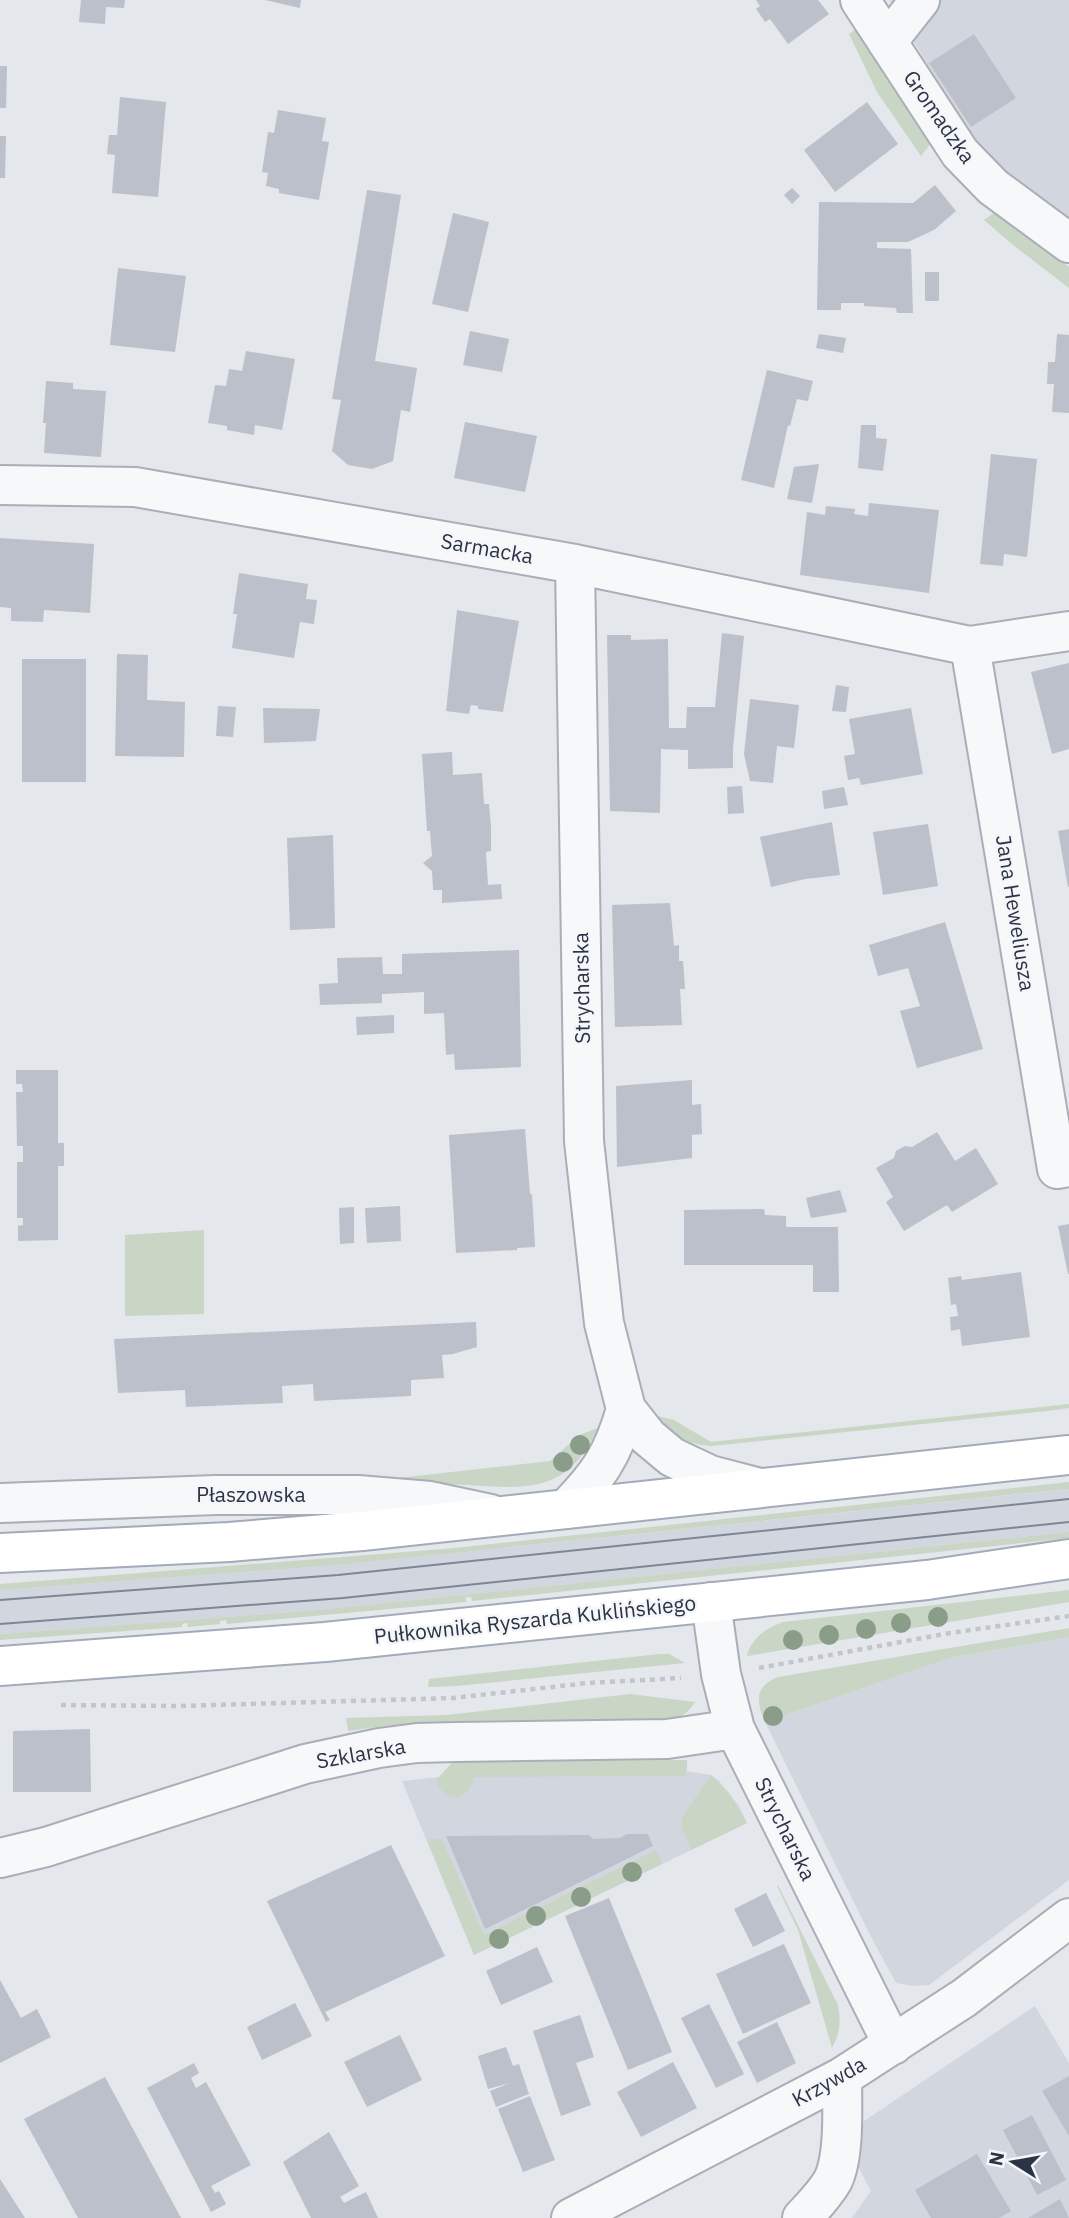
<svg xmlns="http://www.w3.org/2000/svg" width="1069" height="2218" font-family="'IBM Plex Sans',sans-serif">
	<rect width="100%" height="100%" fill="#e4e7ec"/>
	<!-- built -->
	<path fill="#d2d6de" d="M889,0h180v219l-61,-46 -19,-16 -19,-22z
		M1069,1489v43l-762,79 -307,23v-44l339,-25z
		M1069,1637v243l-140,105 -16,1 -17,-3 -26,-48 -105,-213 185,-64z
		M687,1760v11l24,4 8,6 20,25 8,17 -273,132 -72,-174 37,-4 14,-15z
		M1035,2006l34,57v155h-217l19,-27 -29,-55z"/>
	<!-- green -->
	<path fill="#c9d6c5" d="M857,28l74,115 -10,13 -44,-64 -28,-58z
		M995,212l74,55v21l-56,-43 -29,-25z
		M204,1230v84l-79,2v-81z
		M1069,1404v4l-13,2 -345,36c-24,-2 -40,-10 -54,-30l17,4 37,22z
		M598,1428c-30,65 -69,61 -131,57 -29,-1 -58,-3 -87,-5l170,-19 29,-26z
		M1069,1482v7h-2l-728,76 -339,25v-6l455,-36z
		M289,1510l-129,8 -160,6v-6z
		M1069,1532v6l-597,63 -1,-4h-5v5l-239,22 -1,-4 -6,1v3l-32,3 -1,-4 -5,1v3l-182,13v-6l307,-23z
		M1069,1590v12l-322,54c4,-18 20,-28 36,-34z
		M1069,1628v9l-119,21 -185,64c-9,-21 -11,-35 13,-45z
		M659,1654h10l16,9 -228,23 -29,1 1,-8z
		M630,1694l65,8c-10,16 -21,19 -39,20 -102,0 -207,-7 -308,9l-2,-13 101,-3z
		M687,1760l-2,16 -211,1c-5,25 -31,27 -38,3l17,-18z
		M711,1775l18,18 18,30 -56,27 -9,-22v-11z
		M427,1839h15l42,96 172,-85 6,14 -188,91z
		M778,1885l60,120c3,16 2,28 -6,43l-34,-118 -21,-44z"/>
	<!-- building -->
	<path fill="#bbc0ca" d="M81,0h44l-1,8 -18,-1 -1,17 -26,-2z
		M265,0h36l-1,8z
		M756,0h62l11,14 -41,30 -18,-25 -5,3 -9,-13 4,-3z
		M974,34l42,64 -45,29 -42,-64z
		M0,66h7l-1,42h-6z
		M120,97l46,5 -8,95 -46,-4 3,-38 -8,-1 2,-19h8z
		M867,102l31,42 -63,48 -31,-42z
		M278,110l48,8 -4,23 7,1 -10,58 -40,-7v-4l-13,-3 2,-13 -6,-1 6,-40 6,1z
		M0,136h6l-1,42h-5z
		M935,185l21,26 -22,19 -26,12h-31v6l34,1 2,64h-16l-1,-5 -32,-2v-3h-23v7h-24l2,-108 94,1z
		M792,188l8,8 -8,8 -8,-9z
		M367,190l34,5 -26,166 42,7 -7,44 -9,-2 -8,51 -21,8 -24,-4 -16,-14 9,-51 -9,-1z
		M453,213l36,9 -21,90 -36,-8z
		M118,268l68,8 -11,76 -65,-7z
		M925,272h14v29h-14z
		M470,331l39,8 -7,33 -39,-7z
		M819,334l27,4 -3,15 -27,-5z
		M1057,334l12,1v78l-17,-1 2,-28h-7l1,-22h7z
		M246,351l49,8 -13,71 -27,-5 -1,10 -27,-5v-4l-19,-3 7,-38 11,1 3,-17 13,2z
		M767,370l46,11 -5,20 -11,-2 -7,27 -2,-1 -14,63 -33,-8z
		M46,381l27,2v6l33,2 -5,66 -57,-4 2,-30h-3z
		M465,422l72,14 -12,56 -71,-14z
		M861,425h15v13l11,1 -4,32 -25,-3z
		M991,454l46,5 -10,98 -23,-3 -1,12 -23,-2z
		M819,464l-7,39 -25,-4 7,-32z
		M869,503l70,7 -10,83 -129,-18 7,-63 18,3 1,-9 29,3 -1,5 14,2z
		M0,538l94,6 -4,69 -46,-3 -1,12 -32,-1v-13l-11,-1z
		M239,573l69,11 -2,15 11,1 -3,24 -14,-2 -6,36 -62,-10 5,-34h-4z
		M457,610l62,11 -16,91 -25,-3v-3l-7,-1 -2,9 -23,-3z
		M722,633l22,3 -11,112v20l-45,1v-19l-27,-1 -1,64 -50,-2 -3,-176h24v5l37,-1 1,89h17l1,-21h28z
		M117,654l31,1 -1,45 38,2 -1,55 -69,-1z
		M22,659h64v123h-64z
		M1069,663v86l-17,5 -21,-82z
		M836,685l13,2 -3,25 -14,-1z
		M750,699l49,6 -5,43 -17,-2 -4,37 -23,-2 -6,-27z
		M218,706l18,1 -3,30 -17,-1z
		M263,708l57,1 -4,32 -52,2z
		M911,708l12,66 -62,11 -2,-7 -11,2 -4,-24 11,-2 -6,-35z
		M452,752l1,23 29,-2 2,31h5l2,23v24l-5,1 2,33 13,-1 1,15 -60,4v-13h-9l-1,-19 -9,-8 9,-7 -2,-25h-3l-5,-77z
		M742,786l2,27 -16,1 -1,-27z
		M844,787l4,18 -24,4 -2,-18z
		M832,822l8,53 -35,4 -34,8 -11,-50z
		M928,824l10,62 -55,9 -10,-63z
		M1069,829v58h-1l-10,-56z
		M333,835l2,93 -45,2 -3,-92z
		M670,903l4,43 5,-1v16h4l2,28h-5l2,36 -67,2 -3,-122z
		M945,922l38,127 -66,19 -17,-57 20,-5 -12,-38 -30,8 -9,-31z
		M519,950l2,117 -66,3 -1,-16 -8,1 -2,-42 -20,1v-22l-42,2v9l-62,2 -1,-21 19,-1 -1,-25 45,-1 1,17h19v-20z
		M394,1015v18l-37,2 -1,-18z
		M16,1070h42v73h6v23h-6v74l-40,1v-15l5,-1v-7h-6v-56h6v-16h-6l-1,-54h7l-1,-8h-6z
		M692,1080v25l9,-1 1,30 -10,1v23l-75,9 -1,-81z
		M525,1129l5,65h2l3,53 -18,1v2l-61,3 -7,-118z
		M937,1132l18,29 21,-13 22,36 -46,28 -5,-7 -43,26 -18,-29 7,-5 -17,-29 18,-10 2,-7 9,-5 7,1z
		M840,1190l7,22 -36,6 -5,-20z
		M400,1206l1,35 -34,2 -2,-35z
		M354,1207v36l-14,1 -1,-36z
		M764,1209l1,6 21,1v11h52l1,65h-26v-27h-129v-55z
		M1069,1224v50h-1l-10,-48z
		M1021,1272l9,65 -68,9 -2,-17 -9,2 -1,-14 8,-1 -2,-12 -5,1 -3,-27 13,-2 1,4z
		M476,1322l1,25 -24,7 -11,1 2,23 -33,2v16l-97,5 -1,-17 -31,2 1,17 -97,4 -1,-17 -67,3 -4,-54z
		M90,1729l1,63h-78v-61z
		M627,1834h21l5,12 -168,83 -39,-93 143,-1 4,4 27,-1z
		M391,1845l54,111 -120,56 5,8 -4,2 -59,-121z
		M766,1893l19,38 -32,16 -19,-38z
		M609,1898l63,154 -44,18 -63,-154z
		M784,1944l27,59 -68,31 -27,-60z
		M537,1947l16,35 -52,23 -15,-34z
		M0,1980l21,38 16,-9 14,28 -51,26z
		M295,2003l17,33 -50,24 -15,-33z
		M709,2004l35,70 -28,14 -35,-70z
		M580,2015l14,42 -18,6 15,42 -30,11 -28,-85z
		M777,2022l19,41 -39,20 -20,-41z
		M400,2035l22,45 -55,27 -23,-45z
		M506,2047l7,19 6,-2 10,30 -33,13 -6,-16 20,-8 -22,6 -10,-33z
		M673,2062l24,46 -56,29 -24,-45z
		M194,2063l5,10 -8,5 5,10 10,-6 45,83 -40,21 4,7 4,-2 7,13 -15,8 -64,-124z
		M1069,2076v60l-27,-45z
		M105,2077l76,141h-103l-54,-99z
		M530,2096l25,64 -32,12 -25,-63z
		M1032,2115l34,65 -29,15 -34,-65z
		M329,2132l30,54 -19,11 4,6 22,-11 12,26h-67l-28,-56z
		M977,2154l34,57 -12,7h-68l-16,-28z
		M0,2179l25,39h-25z
		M1060,2199l9,19h-41z"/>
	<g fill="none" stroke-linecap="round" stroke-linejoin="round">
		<!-- minor casing -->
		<g stroke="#a9aeb7" stroke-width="42">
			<path id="minor" d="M860,0l100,153 33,34 76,56
				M887,42l33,-42
				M0,485l135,2 440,77 395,82 99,-15
				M575,564l9,577 20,182 22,86 22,28 24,20 38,18 50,13
				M970,646l87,523 12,-2
				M0,1503l216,-8h142l72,6 61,13
				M566,1509c33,-34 47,-54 60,-100
				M711,1602l10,72 14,55 158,316
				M0,1858l46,-11 259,-83 74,-16 38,-5 38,-1 212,-3 68,-10
				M571,2218l271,-141 122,-79 105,-80
				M802,2218c9,-9 25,-27 31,-38 12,-25 9,-75 9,-103"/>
		</g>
		<!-- major casing -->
		<g stroke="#a3abb8" stroke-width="42">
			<path id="major" d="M0,1553l229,-11 133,-11 707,-76
				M0,1666l325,-24 602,-62 142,-21"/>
		</g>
		<!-- path -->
		<path stroke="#c2c5cb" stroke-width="4.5" stroke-dasharray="5 5" stroke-linecap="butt" d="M759,1668l191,-35 119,-17
			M61,1705l118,1 274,-8 135,-15 93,-5"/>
		<!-- minor -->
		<use href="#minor" stroke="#f7f8fa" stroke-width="38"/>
		<!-- major -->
		<use href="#major" stroke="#fff" stroke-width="38"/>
		<!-- tram -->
		<path stroke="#7d8696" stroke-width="2" d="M0,1600l338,-25 731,-76
			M0,1624l343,-26 726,-76"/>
	</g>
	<!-- trees -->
	<g fill="#899d89">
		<circle cx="580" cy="1445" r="10"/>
		<circle cx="563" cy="1462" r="10"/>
		<circle cx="938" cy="1617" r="10"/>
		<circle cx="901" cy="1623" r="10"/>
		<circle cx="866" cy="1629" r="10"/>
		<circle cx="829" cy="1635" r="10"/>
		<circle cx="793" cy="1640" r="10"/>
		<circle cx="773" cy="1716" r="10"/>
		<circle cx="632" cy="1872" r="10"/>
		<circle cx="581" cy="1897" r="10"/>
		<circle cx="536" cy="1916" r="10"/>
		<circle cx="499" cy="1939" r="10"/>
	</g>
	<g text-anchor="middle" stroke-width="5" stroke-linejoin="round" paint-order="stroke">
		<!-- street labels -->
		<g font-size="21" fill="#2b3445" stroke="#f4f6f9">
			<text transform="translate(939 117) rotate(55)" y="7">Gromadzka</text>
			<text transform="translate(487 549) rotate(10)" y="7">Sarmacka</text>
			<text transform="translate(1015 913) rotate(81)" y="7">Jana Heweliusza</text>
			<text transform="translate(582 988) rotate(-91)" y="7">Strycharska</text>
			<text x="251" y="1502">Płaszowska</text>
			<text transform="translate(535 1620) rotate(-6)" y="7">Pułkownika Ryszarda Kuklińskiego</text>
			<text transform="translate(361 1754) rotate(-10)" y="7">Szklarska</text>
			<text transform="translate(785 1829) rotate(64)" y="7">Strycharska</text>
			<text transform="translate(829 2082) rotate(-29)" y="7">Krzywda</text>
		</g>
	</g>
	<!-- north arrow -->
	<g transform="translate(1013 2162) rotate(281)" stroke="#f4f6f9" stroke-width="5" paint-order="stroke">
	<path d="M0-5L12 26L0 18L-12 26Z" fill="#2b3445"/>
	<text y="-10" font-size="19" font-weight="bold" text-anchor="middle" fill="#2b3445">N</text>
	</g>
</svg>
